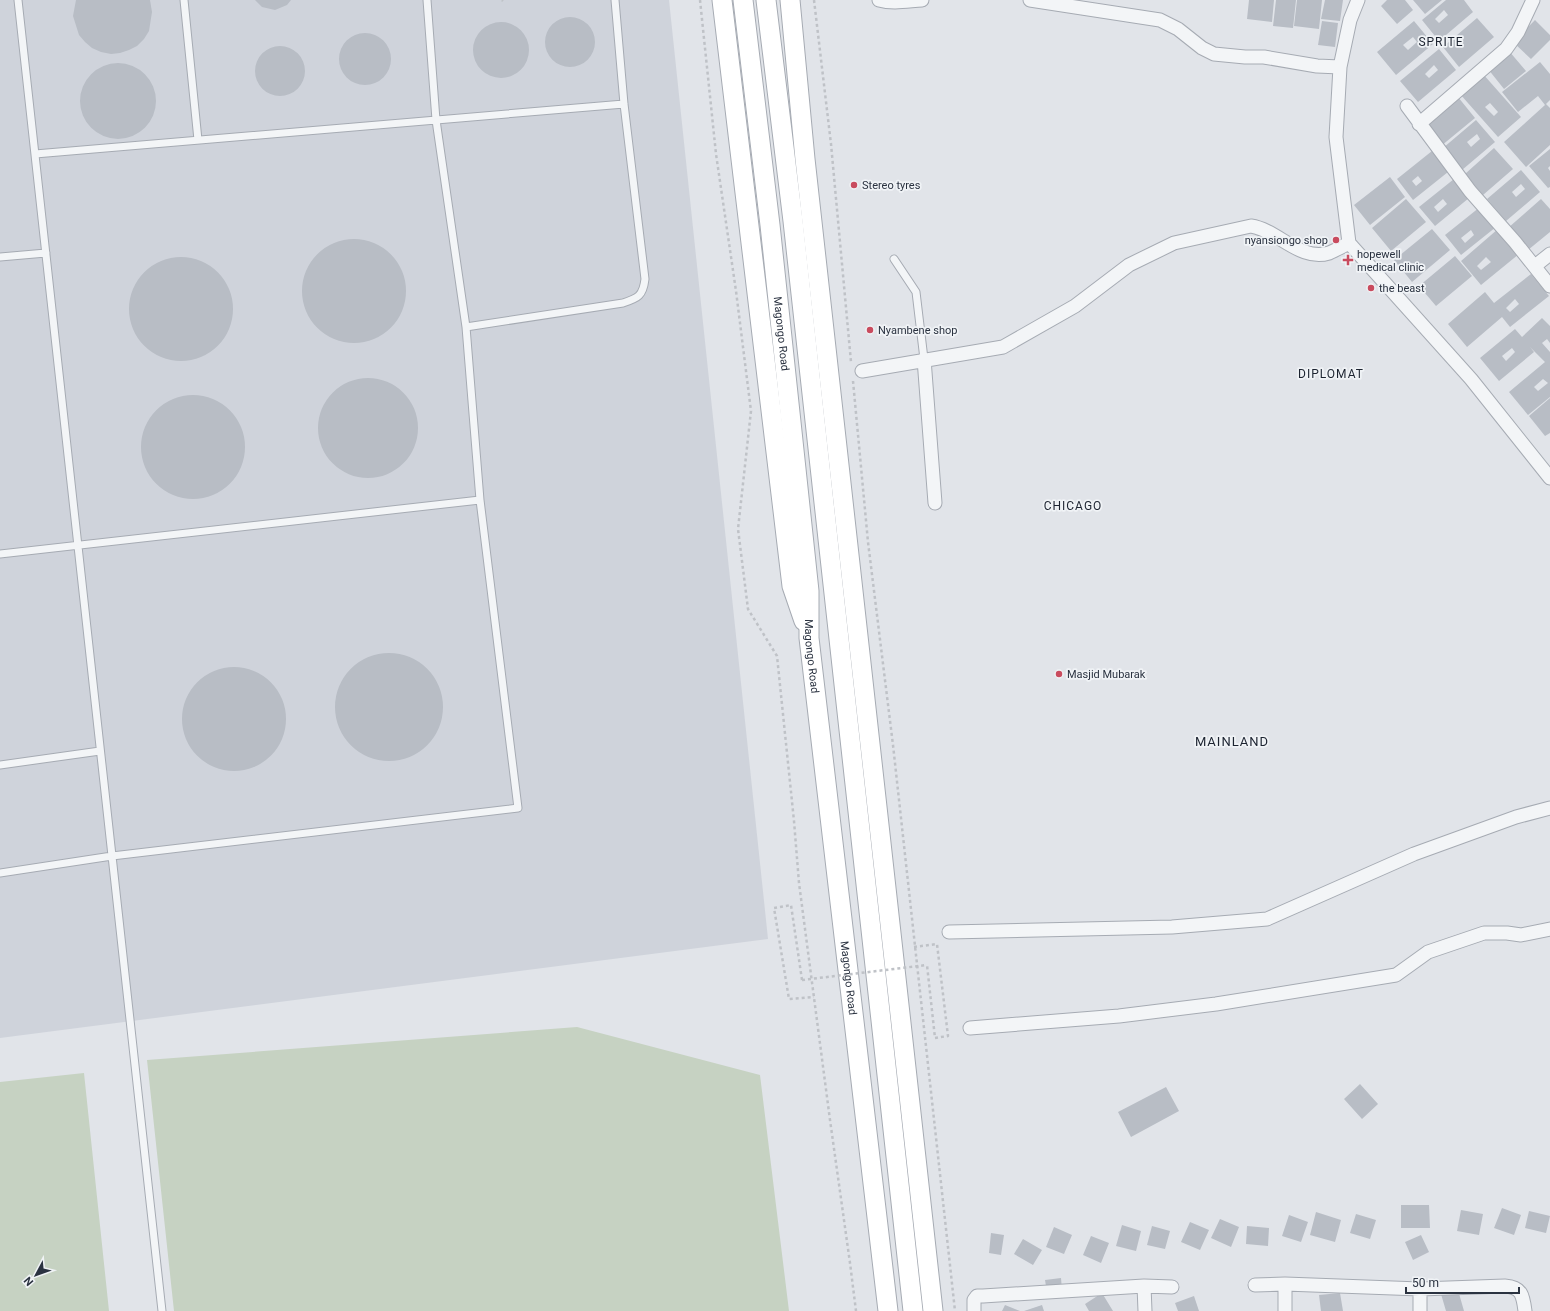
<svg xmlns="http://www.w3.org/2000/svg" width="1550" height="1311" font-family="Roboto,sans-serif">
	<rect width="100%" height="100%" fill="#e1e4e9"/>
	<!-- built -->
	<path fill="#cfd3db" d="M0,0h669l99,939 -768,99z"/>
	<!-- green -->
	<path fill="#c6d2c2" d="M577,1027l183,48 29,236h-615l-27,-251z
		M84,1073l25,238h-109v-229z"/>
	<!-- building -->
	<path fill="#b8bdc5" fill-rule="evenodd" d="M76,0h74l2,12 -3,19 -5,8 -7,7 -8,4 -9,3 -9,1 -10,-2 -9,-4 -7,-6 -6,-7 -6,-19z
		M255,0h36l-4,5 -12,5 -13,-3z
		M1249,0h25l-2,22 -25,-3z
		M1276,0h20l-3,28 -20,-2z
		M1297,0h25l-3,29 -25,-3z
		M1325,0h18l-3,21 -19,-2z
		M1387,0h18l8,10 -16,14 -16,-18z
		M1413,0h29l-17,14z
		M1446,0h18l9,12 -34,29 -17,-21zM1444,10l4,5 -9,8 -4,-4z
		M545 42a25 25 0 1 1 50 0a25 25 0 1 1-50 0Z
		M1477,18l17,19 -35,30 -16,-20z
		M1535,20l15,15v5l-19,19 -18,-17z
		M1322,21l16,2 -3,24 -17,-2z
		M1414,21l19,23 -37,31 -19,-23zM1413,37l4,5 -9,8 -5,-5z
		M473 50a28 28 0 1 1 56 0a28 28 0 1 1-56 0Z
		M339 59a26 26 0 1 1 52 0a26 26 0 1 1-52 0Z
		M255 71a25 25 0 1 1 50 0a25 25 0 1 1-50 0Z
		M1439,49l17,21 -38,32 -18,-21zM1434,65l4,5 -9,8 -4,-4z
		M1509,51l17,20 -22,18 -16,-20z
		M1540,62l10,12v26l-4,4 4,4v37l-24,22 -22,-25 41,-37 -7,-9 -20,16 -16,-20z
		M80 101a38 38 0 1 1 76 0a38 38 0 1 1-76 0Z
		M1483,74l38,43 -23,20 -38,-43zM1490,103l8,9 -4,4 -9,-9z
		M1458,97l17,21 -34,28 -17,-21z
		M1476,120l19,22 -33,28 -19,-22zM1477,134l3,5 -9,8 -4,-5z
		M1494,148l19,21 -30,26 -18,-21z
		M1550,149v17l-2,2 2,3v16l-2,1 -19,-22z
		M1432,151l16,21 -35,28 -16,-21zM1418,176l4,5 -6,5 -4,-5z
		M1521,170l19,22 -34,29 -19,-22zM1521,184l4,5 -9,8 -4,-5z
		M1390,177l15,20 -35,28 -16,-20z
		M1454,179l15,19 -34,28 -16,-19zM1443,199l4,5 -9,8 -4,-5z
		M1406,199l20,23 -35,29 -19,-23z
		M1541,199l9,10v23l-22,18 -20,-22z
		M1480,207l16,20 -35,28 -16,-20zM1471,230l3,5 -9,8 -4,-5z
		M1432,229l18,21 -38,32 -18,-22z
		M1498,229l21,25 -38,31 -20,-24zM1486,257l5,5 -10,8 -4,-4z
		M302 291a52 52 0 1 1 104 0a52 52 0 1 1-104 0Z
		M1455,256l17,20 -36,30 -17,-20z
		M129 309a52 52 0 1 1 104 0a52 52 0 1 1-104 0Z
		M1531,274l18,22 -39,31 -8,-10 -35,30 -19,-23 37,-32 9,11zM1515,299l4,5 -9,8 -4,-4z
		M1542,318l8,8v17l-3,-4 -5,4 8,9v45l-22,18 -19,-23 36,-30 -15,-15 4,5 -35,29 -19,-23 35,-29 7,8zM1512,348l3,4 -9,9 -4,-5zM1543,379l5,4 -10,8 -4,-4z
		M318 428a50 50 0 1 1 100 0a50 50 0 1 1-100 0Z
		M141 447a52 52 0 1 1 104 0a52 52 0 1 1-104 0Z
		M1550,398v35l-5,3 -16,-20z
		M335 707a54 54 0 1 1 108 0a54 54 0 1 1-108 0Z
		M182 719a52 52 0 1 1 104 0a52 52 0 1 1-104 0Z
		M1360,1084l18,20 -16,15 -18,-20z
		M1166,1087l13,24 -48,26 -13,-25z
		M1401,1205h28l1,23h-29z
		M1502,1208l19,7 -7,20 -20,-7z
		M1461,1210l22,4 -4,21 -22,-4z
		M1529,1211l21,5 -4,17 -21,-5z
		M1316,1212l25,8 -6,22 -25,-7z
		M1356,1214l20,6 -6,19 -20,-6z
		M1289,1215l19,7 -7,20 -19,-6z
		M1220,1219l19,8 -8,20 -20,-9z
		M1190,1222l19,8 -9,20 -19,-8z
		M1122,1225l19,6 -5,20 -20,-5z
		M1152,1226l18,5 -5,18 -18,-4z
		M1247,1226l22,2 -1,18 -22,-2z
		M1054,1227l18,8 -8,19 -18,-7z
		M991,1233l13,2 -3,20 -12,-2z
		M1421,1235l8,17 -16,8 -8,-18z
		M1091,1236l18,7 -8,20 -18,-8z
		M1023,1239l19,11 -9,15 -19,-11z
		M1061,1278l1,12 -15,2 -2,-12z
		M1458,1290l6,21h-18l-5,-17z
		M1102,1293l11,18h-24l-4,-7z
		M1340,1293l3,18h-22l-2,-16z
		M1194,1296l5,15h-21l-3,-8z
		M1005,1305l15,6h-18z
		M1042,1305l2,6h-20z"/>
	<g fill="none" stroke-linecap="round" stroke-linejoin="round">
		<!-- service casing -->
		<g stroke="#a6abb3" stroke-width="9">
			<path id="service" d="M18,0l144,1311
				M184,0l14,140
				M35,154l589,-50
				M0,257l46,-4
				M894,259l22,33 8,67
				M466,327l157,-24c15,-5 20,-7 22,-24l-21,-175 -9,-104
				M0,554l480,-54
				M0,765l100,-14
				M0,873l112,-17 406,-48 -38,-308 -14,-173 -30,-207 -9,-120"/>
		</g>
		<!-- minor casing -->
		<g stroke="#a6abb3" stroke-width="15">
			<path id="minor" d="M879,0c14,4 28,1 43,0
				M1030,0l130,20 18,9 24,19 12,6 31,3h19l53,9 23,1
				M1358,0l-8,20 -10,47 -4,70 13,106 122,136 79,99
				M1407,106l63,85 45,51 35,44
				M1419,124l87,-75 12,-17 15,-32
				M1535,266l15,-12
				M924,359l11,144
				M862,371l141,-24 72,-41 54,-41 45,-22 77,-17c27,4 49,36 78,27 7,-3 14,-7 20,-10
				M949,932l223,-5 95,-8 147,-65 102,-37 34,-9
				M970,1028l149,-12 97,-12 180,-29 32,-23 56,-19h23l14,2 29,-6
				M1285,1284v27
				M1255,1285l30,-1 135,5 85,-3c17,1 18,10 20,25
				M1144,1286l1,25
				M1420,1289v22
				M974,1311v-11l3,-4h6l161,-10 28,1"/>
		</g>
		<!-- secondary casing -->
		<g stroke="#a6abb3" stroke-width="21">
			<g id="secondary">
				<path d="M722,0l70,586 12,35"/>
				<path id="s1" d="M743,0l27,225 39,366v47l79,673"/>
				<path d="M766,0l27,221 120,1090"/>
				<path d="M790,0l15,159 128,1152"/>
			</g>
		</g>
		<!-- path -->
		<path stroke="#bfc2c7" stroke-width="2.5" stroke-dasharray="3 3" stroke-linecap="butt" d="M502,0l1,1
			M700,0l16,154 20,137 15,120 -13,118 10,80 29,47 17,165 5,62 31,237 20,143 6,48
			M814,0l17,144 20,218
			M853,381l15,161 25,203 62,566
			M914,947l23,-3 11,92 -13,2 -8,-73
			M802,980l-11,-75 -17,3 15,91 25,-2"/>
		<!-- service -->
		<use href="#service" stroke="#f3f5f7" stroke-width="7"/>
		<!-- minor -->
		<use href="#minor" stroke="#f3f5f7" stroke-width="13"/>
		<!-- secondary -->
		<use href="#secondary" stroke="#fff" stroke-width="19"/>
		<!-- path-bridge -->
		<path stroke="#bfc2c7" stroke-width="2.5" stroke-dasharray="3 3" stroke-linecap="butt" d="M802,980l125,-15"/>
	</g>
	<!-- markers -->
	<g fill="#c94b5e" stroke="#f0f3f6" stroke-width="1.5">
		<circle cx="854" cy="185" r="4"/>
		<circle cx="1336" cy="240" r="4"/>
		<path d="M1346 254h4v4h4v4h-4v4h-4v-4h-4v-4h4z"/>
		<circle cx="1371" cy="288" r="4"/>
		<circle cx="870" cy="330" r="4"/>
		<circle cx="1059" cy="674" r="4"/>
	</g>
	<g text-anchor="middle" stroke-width="3.5" stroke-linejoin="round" paint-order="stroke">
		<!-- poi labels -->
		<g font-size="11" fill="#2a3240" stroke="#f0f3f6" text-anchor="start">
			<text x="862" y="189">Stereo tyres</text>
			<text x="1328" y="244" text-anchor="end">nyansiongo shop</text>
			<text x="1357" y="258">hopewell<tspan x="1357" dy="13">medical clinic</tspan></text>
			<text x="1379" y="292">the beast</text>
			<text x="878" y="334">Nyambene shop</text>
			<text x="1067" y="678">Masjid Mubarak</text>
		</g>
		<!-- street labels -->
		<g font-size="11" fill="#2a3240" stroke="#f0f3f6">
			<text dy="4" stroke="none"><textPath href="#s1" startOffset="336">Magongo Road</textPath></text>
			<text dy="4" stroke="none"><textPath href="#s1" startOffset="660">Magongo Road</textPath></text>
			<text dy="4" stroke="none"><textPath href="#s1" startOffset="984">Magongo Road</textPath></text>
		</g>
		<!-- neighbourhood labels -->
		<g font-size="12" letter-spacing="1" fill="#1c2330" stroke="#f0f3f6">
			<text x="1441" y="46">SPRITE</text>
			<text x="1331" y="378">DIPLOMAT</text>
			<text x="1073" y="510">CHICAGO</text>
		</g>
		<!-- quarter labels -->
		<g font-size="13" letter-spacing="1" fill="#1c2330" stroke="#f0f3f6">
			<text x="1232" y="746">MAINLAND</text>
		</g>
	</g>
	<!-- north arrow -->
	<g transform="translate(36 1275) rotate(229)" stroke="#f0f3f6" stroke-width="3" paint-order="stroke">
	<path d="M0-3L7 15L0 10L-7 15Z" fill="#2a3240"/>
	<text y="-6" font-size="11" font-weight="bold" text-anchor="middle" fill="#2a3240">N</text>
	</g>
	<!-- scale -->
	<path d="M1406 1287v6h113v-6" fill="none" stroke="#2a3240" stroke-width="2"/>
	<text x="1412" y="1287" font-size="12" fill="#2a3240" stroke="#f0f3f6" stroke-width="3" paint-order="stroke">50 m</text>
</svg>
